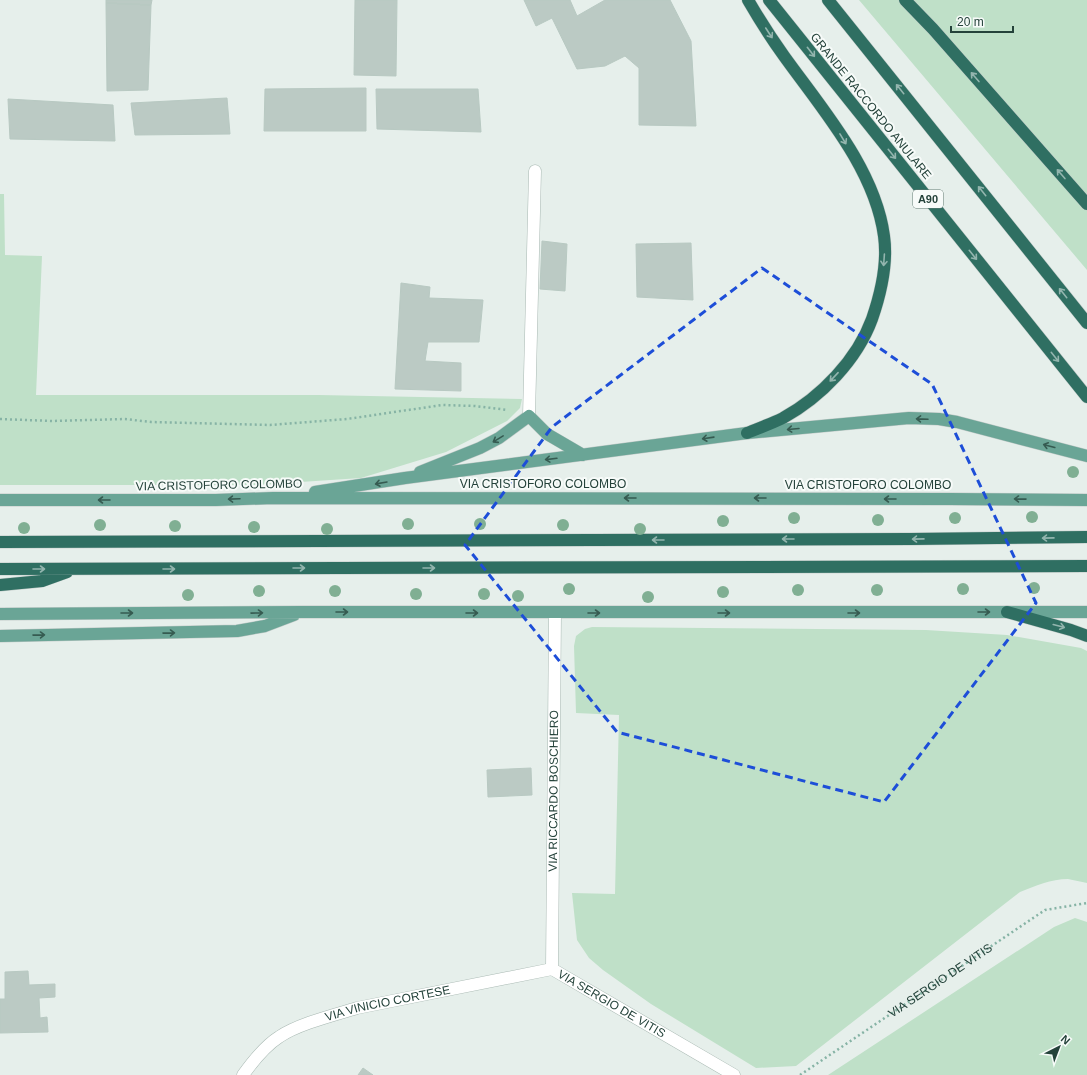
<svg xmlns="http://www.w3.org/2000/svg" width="1087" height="1075" font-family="Helvetica,sans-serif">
	<rect width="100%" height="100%" fill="#e6efeb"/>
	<!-- green -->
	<path fill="#bfe0c8" d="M859,0h228v270z
		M0,194h4l1,61 37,1 -6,139h283l203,4 -2,9 -13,13 -61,31 -85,26 -106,7h-255z
		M592,627l334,3 81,5 74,13 6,3v232c-6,-1 -13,-3 -19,-4 -17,0 -33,7 -48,13l-224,174 -40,2 -105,-64 -48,-34 -14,-12 -12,-18 -5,-47 43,1 4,-179 -43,-2 -2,-67 2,-10 9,-7z
		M1075,918l12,4v153h-259l226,-148z"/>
	<!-- building -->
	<path fill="#bbcac4" stroke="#b8c9c2" d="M106,0h46l-1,5 -45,-2z
		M355,0h42l-1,76 -42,-1z
		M524,0h46l7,16 28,-16h65l21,41 5,85 -57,-1v-57l-14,-12 -20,10 -28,3 -25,-51 -16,8z
		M106,3l45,2 -3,85 -41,1z
		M366,88v43h-102l1,-42z
		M376,89h102l3,43 -104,-3z
		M227,98l3,36 -95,1 -4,-32z
		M8,99l105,6 2,36 -105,-2z
		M542,241l25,3 -2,47 -25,-2z
		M691,243l2,57 -56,-3 -1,-53z
		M401,283l29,4 -1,11 54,2 -4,42h-51l-3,19 36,2v28l-66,-2z
		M531,768l1,27 -44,2 -1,-27z
		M28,971l1,14 26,-1v13l-16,1 1,20 7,-1 1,15 -48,1v-34h5v-27z
		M363,1068l10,7h-15z"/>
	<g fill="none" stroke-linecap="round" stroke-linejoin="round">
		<!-- minor casing -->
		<g stroke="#a8b8b2" stroke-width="13">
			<g id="minor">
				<path d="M529,416l6,-245"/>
				<path id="s2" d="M552,969l3,-356"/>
				<path id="s3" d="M552,969l182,106"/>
				<path id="s4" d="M243,1075c10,-14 22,-29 36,-38 19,-13 55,-22 78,-29l195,-39"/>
			</g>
		</g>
		<!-- major casing -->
		<g stroke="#c2cac8" stroke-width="13">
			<path id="major" d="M420,472l60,-24 19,-10 30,-22 18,18 36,21
				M315,492l90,-14 342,-45 162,-15 30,1 18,3 130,34
				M0,500h216l57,-2 676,1 138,1
				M0,614l303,-2h784
				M0,636l237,-5 28,-5 29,-11"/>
		</g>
		<!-- highway casing -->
		<g stroke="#c2cac8" stroke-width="13">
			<path id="highway" d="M769,0l318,397
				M828,0l259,323
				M905,0l28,29 154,175
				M747,433c12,-5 24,-9 36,-15 38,-21 74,-58 89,-99 9,-26 16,-55 12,-83 -9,-67 -62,-127 -100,-180 -13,-18 -25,-37 -36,-56
				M0,542l911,-3 176,-2
				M0,569l1087,-3
				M0,585l42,-4 25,-9
				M1007,612l64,18 16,6"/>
		</g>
		<!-- path -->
		<g stroke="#86b3a5" stroke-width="2.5" stroke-dasharray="2 3" stroke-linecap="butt">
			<path d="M0,419l52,2 73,-2 26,3 119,3 77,-6 95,-14 33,1 33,4"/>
			<path id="s1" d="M800,1075l245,-165 42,-7"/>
		</g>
		<!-- minor -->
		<use href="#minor" stroke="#fff" stroke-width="12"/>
		<!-- major -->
		<use href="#major" stroke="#6aa596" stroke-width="12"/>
		<!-- highway -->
		<use href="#highway" stroke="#2f6f62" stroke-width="12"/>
	</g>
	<!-- trees -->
	<g fill="#80af93">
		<circle cx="1073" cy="472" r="6"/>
		<circle cx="1032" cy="517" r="6"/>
		<circle cx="794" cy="518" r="6"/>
		<circle cx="955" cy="518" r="6"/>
		<circle cx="878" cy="520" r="6"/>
		<circle cx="723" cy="521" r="6"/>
		<circle cx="408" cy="524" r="6"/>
		<circle cx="480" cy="524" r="6"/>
		<circle cx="100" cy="525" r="6"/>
		<circle cx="563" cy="525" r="6"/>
		<circle cx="175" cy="526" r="6"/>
		<circle cx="254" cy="527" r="6"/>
		<circle cx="24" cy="528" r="6"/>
		<circle cx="327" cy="529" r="6"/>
		<circle cx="640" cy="529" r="6"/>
		<circle cx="1034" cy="588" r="6"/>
		<circle cx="569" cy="589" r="6"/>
		<circle cx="963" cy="589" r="6"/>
		<circle cx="798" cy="590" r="6"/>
		<circle cx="877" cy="590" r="6"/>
		<circle cx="259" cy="591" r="6"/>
		<circle cx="335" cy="591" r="6"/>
		<circle cx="723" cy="592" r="6"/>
		<circle cx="416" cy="594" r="6"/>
		<circle cx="484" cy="594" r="6"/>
		<circle cx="188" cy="595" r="6"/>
		<circle cx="518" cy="596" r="6"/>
		<circle cx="648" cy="597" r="6"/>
	</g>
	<!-- one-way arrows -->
	<defs><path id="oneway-shaft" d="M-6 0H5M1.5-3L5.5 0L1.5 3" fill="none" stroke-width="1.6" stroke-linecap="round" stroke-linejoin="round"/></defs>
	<g stroke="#93b5ae">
		<use href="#oneway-shaft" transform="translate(769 33) rotate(57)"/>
		<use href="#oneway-shaft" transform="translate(811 52) rotate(52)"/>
		<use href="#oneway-shaft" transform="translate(975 77) rotate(-131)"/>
		<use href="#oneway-shaft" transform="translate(900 89) rotate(-129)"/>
		<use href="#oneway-shaft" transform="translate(843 139) rotate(59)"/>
		<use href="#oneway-shaft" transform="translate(892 154) rotate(51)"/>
		<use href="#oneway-shaft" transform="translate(1061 174) rotate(-131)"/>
		<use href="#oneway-shaft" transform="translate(982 191) rotate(-129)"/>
		<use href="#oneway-shaft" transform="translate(973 255) rotate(51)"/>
		<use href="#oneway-shaft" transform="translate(884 260) rotate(94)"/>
		<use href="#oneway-shaft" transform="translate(1063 293) rotate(-129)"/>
		<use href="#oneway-shaft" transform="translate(1055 357) rotate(51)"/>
		<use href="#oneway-shaft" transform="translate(834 377) rotate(133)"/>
		<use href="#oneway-shaft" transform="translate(1048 538) rotate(179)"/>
		<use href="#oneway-shaft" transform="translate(788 539) rotate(180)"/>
		<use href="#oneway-shaft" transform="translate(918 539) rotate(179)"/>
		<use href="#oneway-shaft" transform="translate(658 540) rotate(180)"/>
		<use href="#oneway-shaft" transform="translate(299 568)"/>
		<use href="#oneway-shaft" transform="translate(429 568)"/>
		<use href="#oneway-shaft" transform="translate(39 569)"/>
		<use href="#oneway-shaft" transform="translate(169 569)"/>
		<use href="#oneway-shaft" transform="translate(1059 626) rotate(15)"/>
	</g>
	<g stroke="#365b51">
		<use href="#oneway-shaft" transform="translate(922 419) rotate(-178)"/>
		<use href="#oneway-shaft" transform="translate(793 429) rotate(175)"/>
		<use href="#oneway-shaft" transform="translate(708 438) rotate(172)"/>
		<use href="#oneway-shaft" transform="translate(498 439) rotate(149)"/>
		<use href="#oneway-shaft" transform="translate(1049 446) rotate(-165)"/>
		<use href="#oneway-shaft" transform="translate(551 459) rotate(173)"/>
		<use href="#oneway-shaft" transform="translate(381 483) rotate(170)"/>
		<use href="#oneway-shaft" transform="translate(630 498) rotate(-180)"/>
		<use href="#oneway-shaft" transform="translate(760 498) rotate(-180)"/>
		<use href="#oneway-shaft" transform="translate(234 499) rotate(178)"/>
		<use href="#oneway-shaft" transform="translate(890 499) rotate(-180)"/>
		<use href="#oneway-shaft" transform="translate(1020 499) rotate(-179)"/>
		<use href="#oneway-shaft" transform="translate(104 500) rotate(180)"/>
		<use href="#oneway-shaft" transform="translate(342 612)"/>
		<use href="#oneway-shaft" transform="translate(984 612)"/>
		<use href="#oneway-shaft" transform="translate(127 613)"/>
		<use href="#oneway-shaft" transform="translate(257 613) rotate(-1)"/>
		<use href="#oneway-shaft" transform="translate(472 613)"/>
		<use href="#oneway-shaft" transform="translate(594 613)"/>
		<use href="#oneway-shaft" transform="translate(724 613)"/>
		<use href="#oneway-shaft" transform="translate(854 613)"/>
		<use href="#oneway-shaft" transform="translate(169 633) rotate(-1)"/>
		<use href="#oneway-shaft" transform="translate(39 635) rotate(-1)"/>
	</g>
	<!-- marked area -->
	<path fill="none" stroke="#1d4ed8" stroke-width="3" stroke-dasharray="8 5" stroke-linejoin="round" d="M762,268l170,116 104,219 -152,199 -267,-70 -152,-187 87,-118z"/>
	<g text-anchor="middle" stroke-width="4" stroke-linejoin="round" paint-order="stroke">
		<!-- shield labels -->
		<rect fill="#f7fbf9" stroke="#637a73" stroke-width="1" x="913" y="190" width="30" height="18" rx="3"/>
		<g font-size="11" font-weight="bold" fill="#24423a">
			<text x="928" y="203">A90</text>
		</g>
		<!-- street labels -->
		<g font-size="12" fill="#24423a" stroke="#f7fbf9">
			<text transform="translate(871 106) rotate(51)" y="4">GRANDE RACCORDO ANULARE</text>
			<text x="543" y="488">VIA CRISTOFORO COLOMBO</text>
			<text transform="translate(219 485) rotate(-1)" y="4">VIA CRISTOFORO COLOMBO</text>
			<text x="868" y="489">VIA CRISTOFORO COLOMBO</text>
			<text dy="4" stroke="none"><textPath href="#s2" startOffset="178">VIA RICCARDO BOSCHIERO</textPath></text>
			<text dy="4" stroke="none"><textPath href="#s1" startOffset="169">VIA SERGIO DE VITIS</textPath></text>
			<text dy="4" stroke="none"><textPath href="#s4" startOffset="167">VIA VINICIO CORTESE</textPath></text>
			<text dy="4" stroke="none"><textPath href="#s3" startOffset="69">VIA SERGIO DE VITIS</textPath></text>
		</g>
	</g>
	<!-- north arrow -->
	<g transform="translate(1059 1047) rotate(42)" stroke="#f7fbf9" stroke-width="3" paint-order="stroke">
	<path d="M0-3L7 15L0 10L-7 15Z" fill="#24423a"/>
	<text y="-6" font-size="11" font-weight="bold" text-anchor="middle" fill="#24423a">N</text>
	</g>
	<!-- scale -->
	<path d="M951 26v6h62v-6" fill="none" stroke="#24423a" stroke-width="2"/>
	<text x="957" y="26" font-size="12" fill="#24423a" stroke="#f7fbf9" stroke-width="3" paint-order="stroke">20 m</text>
</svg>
